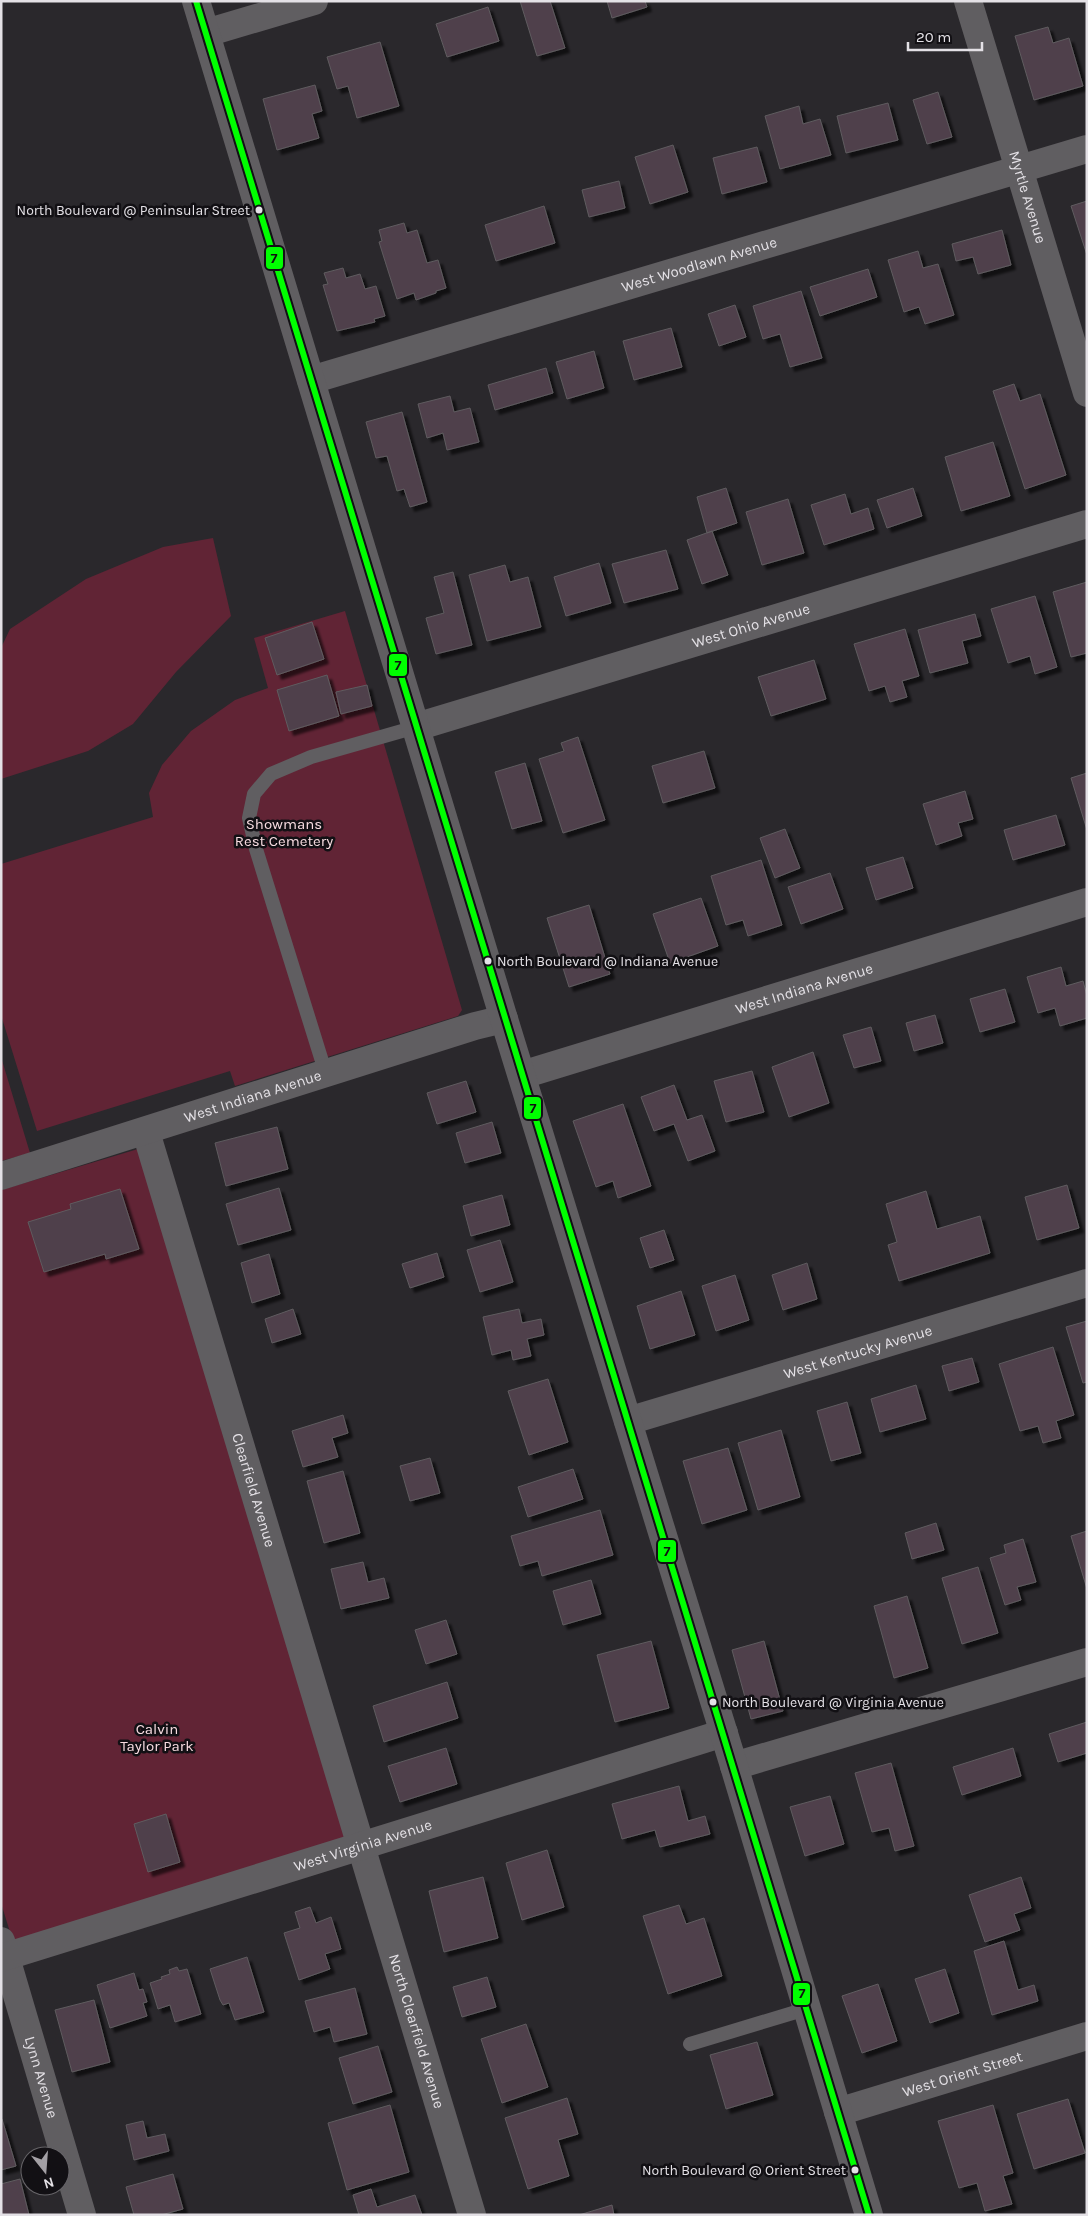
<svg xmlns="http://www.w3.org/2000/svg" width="1088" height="2216" font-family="Karla,sans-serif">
	<defs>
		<filter id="shadow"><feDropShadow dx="4.5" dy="4.5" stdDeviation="1" flood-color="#0009"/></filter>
	</defs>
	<rect width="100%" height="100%" fill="#2a282c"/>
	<!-- green -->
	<path fill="#612435" d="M213,538l18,78 -55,56 -43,52 -45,27 -87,28v-131l9,-19 76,-50 77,-32z
		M345,611l117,399 -4,6 -223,70 -5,-15 -193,60 -36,-116v-151l152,-47 -4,-24 13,-28 29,-34 44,-31 33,-12 -14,-50z
		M1,1057l29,96 -29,8z
		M138,1149l207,689 -331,107 -13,-42v-713z"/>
	<!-- building -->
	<path fill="#4f3f4c" stroke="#5f5c5f" filter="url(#shadow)" d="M520,1h30l15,47 -28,8z
		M645,1l2,6 -35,11 -5,-17z
		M488,7l11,34 -52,16 -11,-33z
		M1048,27l5,16 16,-5 14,48 -49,14 -19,-64z
		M380,42l19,64 -42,12 -9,-32 -11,3 -10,-32z
		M315,85l7,26 -10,3 7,24 -42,12 -14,-51z
		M938,92l14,45 -25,7 -14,-44z
		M888,103l10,37 -52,13 -9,-37z
		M799,106l4,18 17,-5 11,36 -51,14 -15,-53z
		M673,145l15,47 -38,12 -15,-47z
		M757,147l10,35 -45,12 -9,-36z
		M619,181l6,27 -36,9 -7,-27z
		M1087,201v54l-16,-49z
		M544,206l11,37 -59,18 -11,-36z
		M404,223l3,10 10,-3 10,33 11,-3 8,28 -10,3v2l-20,7 -2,-7 -17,6 -18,-57 3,-1 -3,-11z
		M1002,230l9,35 -33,9 -5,-17 -17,4 -4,-17z
		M918,251l5,17 15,-4 16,51 -29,9 -6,-17 -15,5 -16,-52z
		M343,268l3,10 14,-4 5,15 11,-3 9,30 -11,3 1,3 -38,9 -14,-46 5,-1 -4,-11z
		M868,269l9,28 -57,19 -10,-29z
		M801,291l21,67 -32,9 -10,-33 -17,5 -10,-33z
		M735,305l11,32 -27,9 -11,-32z
		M671,328l11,39 -48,13 -11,-39z
		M594,351l10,37 -37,11 -11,-37z
		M546,368l7,25 -58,17 -7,-25z
		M1014,384l6,17 20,-7 26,81 -41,14 -32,-98z
		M450,396l4,16 16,-4 9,34 -32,8 -4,-17 -16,5 -9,-34z
		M402,412l25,90 -17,5 -6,-18 -7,2 -10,-35 -11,2 -10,-36z
		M993,442l17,54 -49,15 -16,-54z
		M726,488l11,35 -30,10 -10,-36z
		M913,488l9,28 -35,12 -10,-28z
		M845,494l6,20 17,-6 6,21 -50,16 -13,-40z
		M788,499l16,54 -42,12 -16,-53z
		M712,531l16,44 -26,9 -15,-44z
		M666,550l12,39 -54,14 -12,-39z
		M599,563l12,40 -45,13 -12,-39z
		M505,565l5,17 18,-5 13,50 -54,14 -18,-66z
		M453,572l19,73 -36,9 -10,-36 18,-5 -10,-36z
		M1087,582v71l-16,4 -18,-65z
		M1035,596l22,71 -22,7 -5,-18 -22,7 -17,-54z
		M975,614l6,22 -19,5 6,22 -38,10 -12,-43z
		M312,622l12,37 -47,16 -12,-37z
		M905,629l14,47 -17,5 5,16 -17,5 -5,-16 -16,5 -15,-47z
		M814,660l12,39 -55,17 -13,-39z
		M327,675l12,41 -50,15 -12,-41z
		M367,685l5,21 -31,8 -5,-22z
		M578,737l27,83 -42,13 -24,-74 25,-8 -3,-8z
		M704,751l11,37 -52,15 -11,-37z
		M525,763l17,58 -30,8 -17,-57z
		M1087,773v57l-16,-52z
		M965,791l8,28 -15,4 4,13 -26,9 -13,-41z
		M1056,815l9,30 -52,15 -9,-30z
		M785,829l15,39 -25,10 -15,-40z
		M903,857l10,31 -37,12 -10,-32z
		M761,860l21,65 -34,11 -5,-16 -17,5 -15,-49z
		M830,873l13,36 -42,15 -13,-37z
		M701,898l17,48 -48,17 -17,-49z
		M589,905l21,69 -41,13 -22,-69z
		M1061,967l5,19 17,-5 4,15v22l-27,8 -5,-18 -17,5 -11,-36z
		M1005,989l10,33 -35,10 -10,-33z
		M935,1015l8,28 -29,8 -8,-28z
		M871,1027l10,34 -27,7 -11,-33z
		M813,1052l16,51 -40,14 -17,-50z
		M752,1071l12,41 -38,10 -12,-41z
		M466,1081l10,31 -39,12 -10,-31z
		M674,1085l13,35 15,-5 13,36 -27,10 -14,-37 -20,7 -13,-34z
		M623,1104l28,82 -33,12 -5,-17 -17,6 -23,-66z
		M492,1122l9,31 -36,10 -9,-30z
		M277,1127l11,42 -62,17 -11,-43z
		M1067,1185l12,43 -42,12 -12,-43z
		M279,1188l12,42 -53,15 -12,-41z
		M120,1189l19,60 -33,10 -1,-5 -61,18 -16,-50 43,-13 -1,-5z
		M926,1191l11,38 43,-13 10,37 -91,28 -11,-36 9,-3 -11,-38z
		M502,1195l8,30 -39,11 -8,-30z
		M664,1230l10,30 -24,8 -10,-30z
		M500,1240l13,42 -33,10 -13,-42z
		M437,1253l7,24 -34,11 -8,-24z
		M269,1254l11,40 -28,9 -11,-40z
		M807,1263l10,36 -34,11 -11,-35z
		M735,1275l14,45 -33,11 -14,-45z
		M681,1291l14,44 -45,14 -13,-43z
		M293,1309l8,25 -29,9 -7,-24z
		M519,1309l3,14 19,-4 3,16 -17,4 4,17 -18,4 -2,-10 -19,5 -9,-38z
		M1087,1321v61l-4,1 -17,-56z
		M1053,1347l21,68 -18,6 5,17 -18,5 -5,-17 -18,5 -21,-67z
		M972,1358l7,24 -30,9 -7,-25z
		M548,1379l20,63 -39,13 -21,-64z
		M916,1385l10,34 -46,13 -9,-33z
		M847,1402l14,51 -30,8 -14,-50z
		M343,1415l5,18 -16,5 6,19 -35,10 -11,-36z
		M781,1430l19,67 -42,13 -20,-67z
		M728,1448l19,62 -45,14 -19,-63z
		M430,1458l10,35 -30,8 -10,-35z
		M573,1469l10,30 -55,18 -10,-30z
		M343,1471l17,62 -36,10 -17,-62z
		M600,1510l13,45 -71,21 -4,-15 -18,5 -9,-30z
		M936,1523l8,27 -32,9 -7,-26z
		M1087,1531v58l-16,-53z
		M1023,1539l13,43 -19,5 4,13 -16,5 -15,-47 16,-5 -2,-8z
		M363,1562l5,20 16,-4 5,20 -48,11 -10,-40z
		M978,1567l20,66 -36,11 -20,-66z
		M591,1580l10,34 -38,11 -10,-34z
		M907,1596l21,72 -34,10 -20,-72z
		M446,1620l11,34 -31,10 -11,-34z
		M651,1641l18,67 -54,14 -18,-67z
		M764,1641l19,70 -32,8 -19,-69z
		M447,1682l11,36 -74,24 -11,-36z
		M1087,1722v31l-29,9 -9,-28z
		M446,1748l11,36 -57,18 -12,-36z
		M1013,1748l8,28 -59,19 -9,-28z
		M891,1763l23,83 -19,5 -6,-23 -17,4 -17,-59z
		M679,1786l9,35 17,-5 5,18 -50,13 -5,-17 -33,9 -10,-35z
		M830,1796l14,48 -39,12 -15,-49z
		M166,1814l14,48 -32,10 -14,-48z
		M547,1850l17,57 -42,13 -16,-57z
		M483,1877l15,61 -54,14 -15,-61z
		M1021,1877l10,31 -17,6 6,16 -35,12 -16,-47z
		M679,1905l7,19 18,-6 18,58 -54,18 -25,-78z
		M310,1907l6,16 15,-6 10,32 -16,5 5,15 -31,11 -15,-47 16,-5 -5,-16z
		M1004,1941l14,49 16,-5 4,16 -46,14 -18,-64z
		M247,1957l17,55 -29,8 -6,-17 -6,2 -3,-5 -10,-31z
		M177,1967l2,4 8,-2 14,45 -26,8 -5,-17 -12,4 -8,-26 12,-4 -1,-2 9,-3 -1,-4z
		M945,1969l14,44 -29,10 -15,-44z
		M134,1973l5,17 4,-1 4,13 -4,1 4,13 -37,12 -13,-43z
		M487,1977l9,30 -34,10 -9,-30z
		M878,1984l19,57 -35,12 -20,-57z
		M355,1988l12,46 -33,8 -4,-15 -16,5 -9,-31z
		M94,2000l16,62 -38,10 -17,-62z
		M526,2024l22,63 -46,16 -21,-64z
		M757,2042l16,53 -47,14 -16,-54z
		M378,2046l14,46 -39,12 -14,-46z
		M567,2098l11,36 -20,6 11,36 -41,13 -23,-71z
		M1068,2099l17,54 -51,16 -17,-55z
		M390,2105l19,67 -62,18 -19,-67z
		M993,2105l20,68 -10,3 9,28 -27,7 -8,-28 -18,5 -21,-67z
		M2,2119l14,47 -15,4v-50z
		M143,2121l4,17 18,-4 4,17 -35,9 -8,-35z
		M173,2174l10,35 -22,6h-27l-8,-28z
		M20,2179l9,36h-28v-31z
		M371,2189l6,18 38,-12 7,20h-63l-6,-20z
		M612,2205l2,10h-35z"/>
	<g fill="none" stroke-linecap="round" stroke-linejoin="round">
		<!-- service -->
		<path stroke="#605e61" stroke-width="14" d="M326,1074l-70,-225 -7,-31 5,-24 17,-20 40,-17 105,-30
			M690,2044l116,-35"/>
		<!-- minor -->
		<g stroke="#605e61" stroke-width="28">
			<path id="s1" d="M968,1l119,392"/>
			<path d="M206,33l108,-32"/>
			<path id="s2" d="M311,380l776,-231"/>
			<path id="s3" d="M416,727l671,-203"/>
			<path id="s4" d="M522,1075l565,-173"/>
			<path id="s5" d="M146,1132l326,1083"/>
			<path id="s6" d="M1,1176l474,-150 29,-7"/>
			<path id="s7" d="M628,1421l459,-138"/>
			<path d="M734,1766l353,-104"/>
			<path id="s8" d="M1,1941l81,274"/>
			<path id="s9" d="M1,1958l723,-225"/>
			<path id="s10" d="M838,2112l249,-76"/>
		</g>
		<!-- tertiary -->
		<path stroke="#605e61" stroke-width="28" d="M196,1l308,1018 230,747 135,449"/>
		<!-- bus-1 casing -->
		<g stroke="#121014" stroke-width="10">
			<path id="bus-1" d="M196,1l673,2214"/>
		</g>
		<!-- bus-1 -->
		<use href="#bus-1" stroke="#0f0" stroke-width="6"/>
	</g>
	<!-- markers -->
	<g fill="#e4e1e6" stroke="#121014" stroke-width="2">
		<circle cx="259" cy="210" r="4.5"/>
		<circle cx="488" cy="961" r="4.5"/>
		<circle cx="713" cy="1702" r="4.5"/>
		<circle cx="855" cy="2170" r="4.5"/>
	</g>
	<g text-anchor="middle" stroke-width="5" stroke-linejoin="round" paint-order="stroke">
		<!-- bus labels -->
		<g font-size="14" fill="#e4e1e6" stroke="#121014" text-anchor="end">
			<text x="250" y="215">North Boulevard @ Peninsular Street</text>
			<text x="497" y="966" text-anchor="start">North Boulevard @ Indiana Avenue</text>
			<text x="722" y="1707" text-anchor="start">North Boulevard @ Virginia Avenue</text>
			<text x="846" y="2175">North Boulevard @ Orient Street</text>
		</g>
		<!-- street labels -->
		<g font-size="15" fill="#e4e1e6" stroke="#121014">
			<text dy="5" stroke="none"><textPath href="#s1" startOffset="205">Myrtle Avenue</textPath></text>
			<text dy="5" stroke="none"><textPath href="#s2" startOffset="405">West Woodlawn Avenue</textPath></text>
			<text dy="5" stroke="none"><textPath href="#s3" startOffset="350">West Ohio Avenue</textPath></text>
			<text dy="5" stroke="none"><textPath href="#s4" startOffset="295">West Indiana Avenue</textPath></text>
			<text dy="5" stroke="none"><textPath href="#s6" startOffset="264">West Indiana Avenue</textPath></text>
			<text dy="5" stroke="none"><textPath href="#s7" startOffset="240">West Kentucky Avenue</textPath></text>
			<text dy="5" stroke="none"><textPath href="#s5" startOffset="374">Clearfield Avenue</textPath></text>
			<text dy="5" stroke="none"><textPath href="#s9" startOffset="379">West Virginia Avenue</textPath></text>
			<text dy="5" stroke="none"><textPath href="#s5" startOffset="939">North Clearfield Avenue</textPath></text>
			<text dy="5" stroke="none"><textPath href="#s10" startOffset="130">West Orient Street</textPath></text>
			<text dy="5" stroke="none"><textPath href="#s8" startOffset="142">Lynn Avenue</textPath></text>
		</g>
		<!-- park labels -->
		<g font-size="15" fill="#f8dce1" stroke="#121014">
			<text x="284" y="829">Showmans<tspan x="284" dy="17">Rest Cemetery</tspan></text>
			<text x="157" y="1734">Calvin<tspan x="157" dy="17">Taylor Park</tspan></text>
		</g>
	</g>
	<g stroke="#121014" stroke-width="2">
		<rect x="265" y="246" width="19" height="24" rx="5" fill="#0f0"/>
		<rect x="388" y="653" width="20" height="24" rx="5" fill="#0f0"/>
		<rect x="523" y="1096" width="19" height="24" rx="5" fill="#0f0"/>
		<rect x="657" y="1539" width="20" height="24" rx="5" fill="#0f0"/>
		<rect x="792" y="1982" width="19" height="24" rx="5" fill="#0f0"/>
	</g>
	<g font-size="14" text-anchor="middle" font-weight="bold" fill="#111">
		<text x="274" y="263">7</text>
		<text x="398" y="670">7</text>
		<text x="533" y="1113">7</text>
		<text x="667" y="1556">7</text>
		<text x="802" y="1998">7</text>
	</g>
	<!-- border -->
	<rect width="1088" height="2216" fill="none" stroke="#e4e1e6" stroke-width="5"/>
	<!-- north arrow -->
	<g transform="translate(45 2171) rotate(163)"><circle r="24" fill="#121014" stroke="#666468"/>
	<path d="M0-4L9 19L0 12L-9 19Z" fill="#a3a0a5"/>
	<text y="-8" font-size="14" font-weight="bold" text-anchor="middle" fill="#e4e1e6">N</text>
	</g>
	<!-- scale -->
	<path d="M908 42v8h74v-8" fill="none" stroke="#e4e1e6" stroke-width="2.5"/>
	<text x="916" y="42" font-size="15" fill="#e4e1e6" stroke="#121014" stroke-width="4" paint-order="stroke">20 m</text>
</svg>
